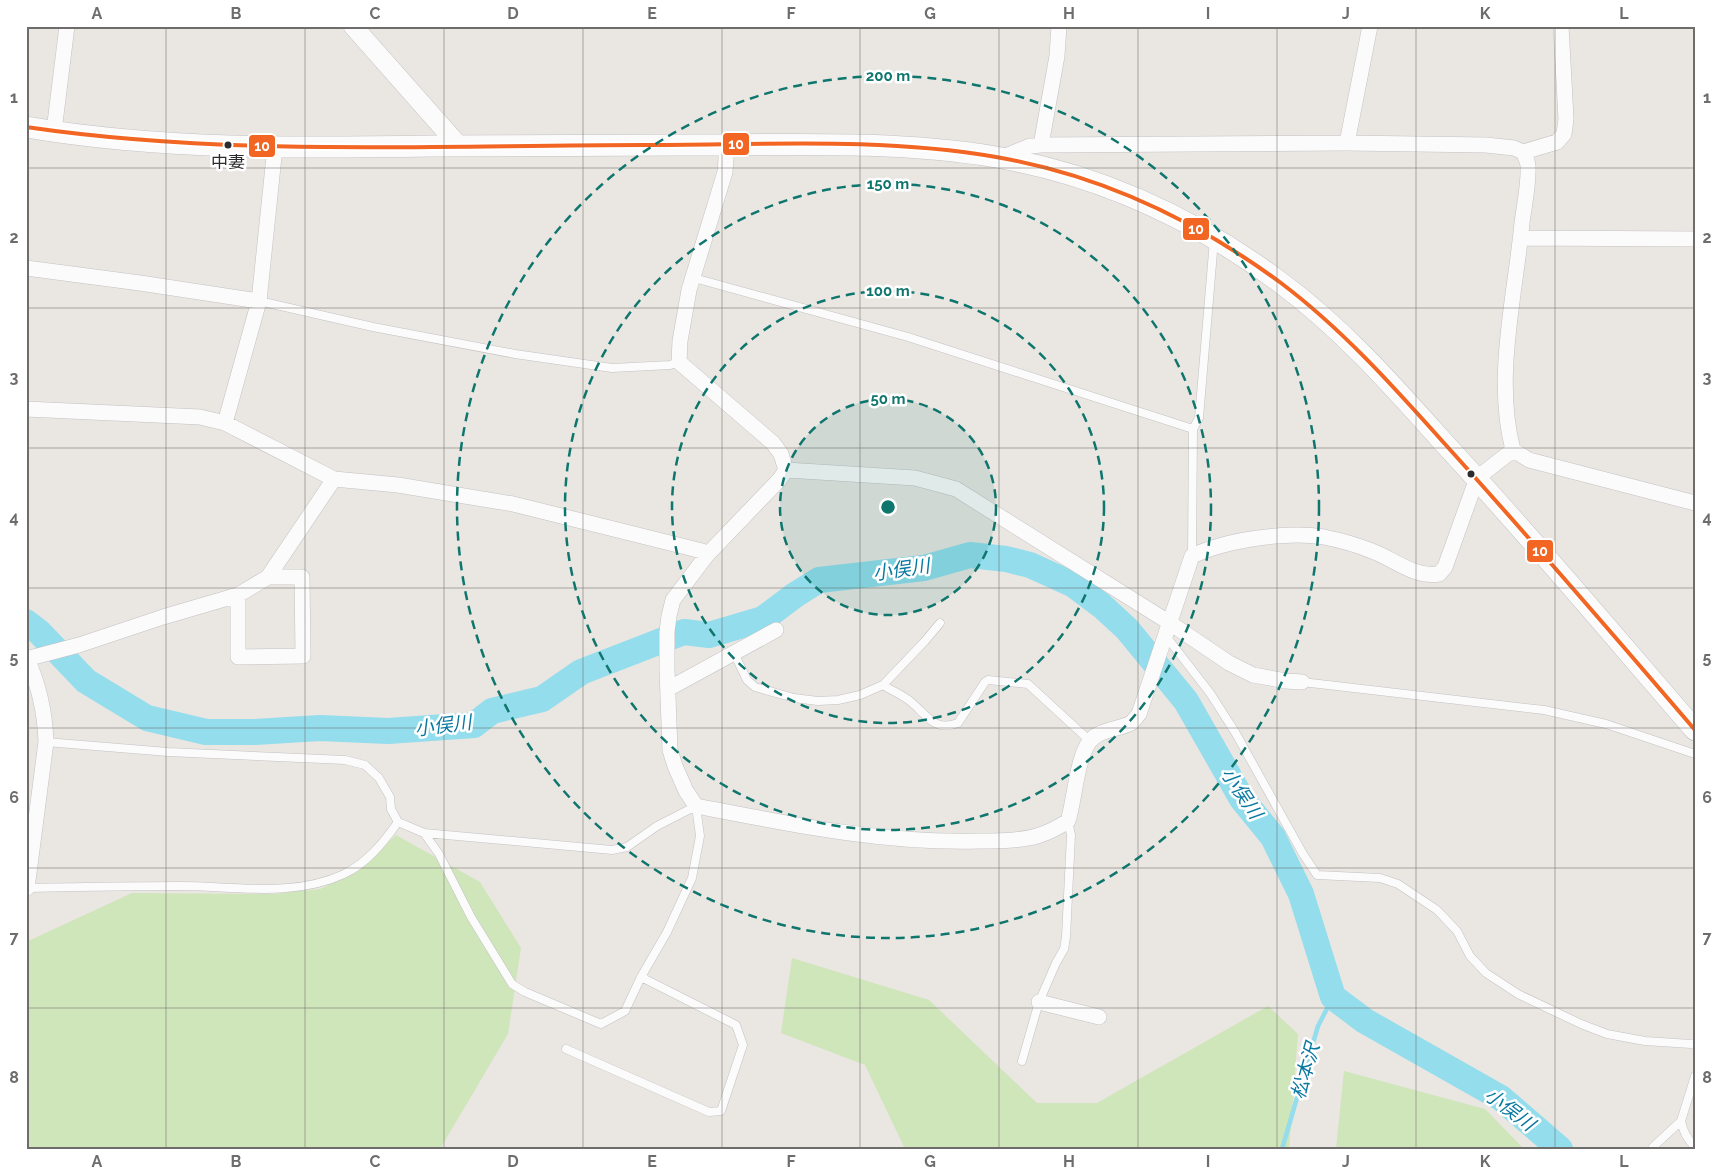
<svg xmlns="http://www.w3.org/2000/svg" width="1721" height="1175" font-family="Raleway,'Noto Sans JP',sans-serif">
	<rect width="100%" height="100%" fill="#eae6e2"/>
	<!-- green -->
	<path fill="#cfe5ba" d="M396,835l84,47 41,66 -13,86 -68,115h-414v-207l106,-49 141,1 47,-5 37,-17z
		M792,958l137,42 108,103h60l171,-97 30,28 -9,115h-384l-40,-84 -84,-32z
		M1344,1071l141,38 39,40h-188z"/>
	<g fill="none" stroke-linecap="round" stroke-linejoin="round">
		<!-- stream -->
		<path stroke="#93dded" stroke-width="4.5" d="M1282,1149l36,-123 15,-29"/>
		<!-- river -->
		<path stroke="#93dded" stroke-width="26" d="M26,622l13,10 47,49 61,37 59,14h49l65,-4 68,3 86,-6 18,-14 50,-12 39,-27 103,-40 25,3 54,-16 32,-24 24,-15 105,-12 46,-13 36,4 24,6 44,20 28,21 25,23 59,72 56,98 31,38 28,57 32,103 32,24 136,77 59,51"/>
		<!-- service casing -->
		<g stroke="#c3c2c3" stroke-width="9">
			<path id="service" d="M694,278l214,59 285,92
				M259,301l114,26 142,27 97,14 58,-3 9,-3
				M1192,556l1,-127 6,-11 15,-178
				M1165,635l45,58 25,39 68,122 14,21 63,3 18,6 39,26 20,21 13,25 16,17 32,21 63,30 26,10 38,7 46,3 4,-1
				M734,653l13,27 8,7 39,11 24,3 20,-1 22,-5 23,-10 42,-44 15,-18
				M1302,682l242,28 62,14 89,30
				M883,685c9,6 20,10 28,17 16,13 23,30 47,21l27,-41 3,-2 40,4 62,57
				M46,742l122,10 177,8 20,5 14,13 11,19 1,12 7,13 26,11 188,17 15,-3 30,-21 39,-20 4,30 -8,42 -25,54 -26,45 -16,34 -24,13 -76,-32 -13,-8 -41,-67 -32,-63 -15,-21
				M27,888c51,-1 102,-2 152,-2 55,0 114,12 165,-12 23,-11 40,-32 54,-52
				M566,1049l143,63 12,-1 22,-66 -7,-20 -95,-48
				M1022,1061l17,-59 17,-39 8,-14 2,-12 5,-102 -3,-14
				M1681,1121c2,11 6,18 14,26
				M1653,1147l28,-26 14,-45"/>
		</g>
		<!-- minor casing -->
		<g stroke="#c3c2c3" stroke-width="16">
			<path id="minor" d="M54,131l13,-105
				M1347,143l23,-117
				M727,145l-2,27 -36,118 -9,51 -1,21 94,81 8,11 5,16 -6,9 -73,76 -34,45 -4,16 -2,16v38l3,80 5,16 11,25 10,15c93,18 189,38 284,35 17,0 41,0 57,-5 10,-3 22,-9 31,-15 7,-21 9,-72 26,-84 11,-8 26,-8 37,-14 3,-2 5,-6 8,-9l53,-158c34,-16 94,-25 132,-19 15,3 33,8 48,14 22,8 42,27 67,23l6,-7 32,-89 36,-28
				M1041,145l16,-89 2,-30
				M1523,152l34,-10 7,-8 2,-15 -5,-93
				M1001,158l29,-12 11,-1 306,-2 139,2 28,3 9,4c2,5 5,10 5,14 1,18 -4,40 -6,57 -7,74 -28,155 -9,227l16,10 166,43
				M1521,238l174,1
				M26,268l114,15 119,18
				M26,409l174,8 25,6 109,56 64,6 115,19 189,47 5,4
				M225,423l34,-122 16,-154
				M786,470l129,8 41,11 214,134 59,40 24,12 33,6 16,1
				M238,595v62l65,-1 -1,-79h-34
				M26,659l53,-14 84,-28 75,-22 30,-18 66,-98
				M27,659c12,26 18,55 19,83l-19,146
				M668,689l108,-59
				M1039,1002l60,15"/>
		</g>
		<!-- tertiary casing -->
		<g stroke="#c3c2c3" stroke-width="20">
			<path id="tertiary" d="M353,26l106,120"/>
		</g>
		<!-- secondary casing -->
		<g stroke="#c3c2c3" stroke-width="22">
			<path id="secondary" d="M26,127c135,23 273,21 409,19 82,-1 165,-1 248,-1 104,0 210,-5 313,12 104,18 201,63 285,126 62,46 112,103 163,160 86,93 168,191 251,287"/>
		</g>
		<!-- service -->
		<use href="#service" stroke="#fcfbfb" stroke-width="8"/>
		<!-- minor -->
		<use href="#minor" stroke="#fcfbfb" stroke-width="15"/>
		<!-- tertiary -->
		<use href="#tertiary" stroke="#fcfbfb" stroke-width="19"/>
		<!-- secondary -->
		<use href="#secondary" stroke="#fcfbfb" stroke-width="21"/>
		<!-- bus-1 casing -->
		<g stroke="#fff" stroke-width="8">
			<path id="bus-1" d="M26,127c205,30 412,18 618,18 117,0 237,-8 352,12 104,18 201,64 285,126 61,46 112,103 163,160 85,94 168,190 251,287"/>
		</g>
		<!-- bus-1 -->
		<use href="#bus-1" stroke="#f26522" stroke-width="4"/>
	</g>
	<!-- grid -->
	<path fill="none" stroke="#6e6d6c" stroke-width="1" stroke-opacity="0.55" d="M166,26v1123M305,26v1123M444,26v1123M583,26v1123M722,26v1123M860,26v1123M999,26v1123M1138,26v1123M1277,26v1123M1416,26v1123M1555,26v1123M26,168h1669M26,308h1669M26,448h1669M26,588h1669M26,728h1669M26,868h1669M26,1008h1669"/>
	<!-- distance rings -->
	<circle cx="888" cy="507" r="108" fill="#0f766e" fill-opacity=".12"/>
	<g fill="none" stroke="#0f766e" stroke-width="2.5" stroke-dasharray="9 6">
		<circle cx="888" cy="507" r="108"/>
		<circle cx="888" cy="507" r="216"/>
		<circle cx="888" cy="507" r="323"/>
		<circle cx="888" cy="507" r="431"/>
	</g>
	<!-- markers -->
	<g fill="#2c2c2c" stroke="#fff" stroke-width="2">
		<circle cx="228" cy="145" r="4.5"/>
		<circle cx="1471" cy="474" r="4.5"/>
	</g>
	<g text-anchor="middle" stroke-width="5" stroke-linejoin="round" paint-order="stroke">
		<!-- bus labels -->
		<g font-size="17" fill="#2c2c2c" stroke="#fff">
			<text x="228" y="168">中妻</text>
		</g>
		<!-- water labels -->
		<g font-size="19" font-style="italic" fill="#0a79a1" stroke="#fff">
			<text transform="translate(901 569) rotate(-8)" y="7">小俣川</text>
			<text transform="translate(443 725) rotate(-7)" y="7">小俣川</text>
			<text transform="translate(1242 793) rotate(56)" y="7">小俣川</text>
			<text transform="translate(1305 1071) rotate(-74)" y="7">松本沢</text>
			<text transform="translate(1510 1109) rotate(37)" y="7">小俣川</text>
		</g>
	</g>
	<circle cx="888" cy="507" r="8" fill="#0f766e" stroke="#fff" stroke-width="2.5"/>
	<g font-size="15" text-anchor="middle" font-weight="bold" fill="#0f766e" stroke="#fff" stroke-width="5" stroke-linejoin="round" paint-order="stroke">
		<text x="888" y="81">200 m</text>
		<text x="888" y="189">150 m</text>
		<text x="888" y="296">100 m</text>
		<text x="888" y="404">50 m</text>
	</g>
	<g stroke="#fff" stroke-width="2">
		<rect x="722" y="132" width="28" height="24" rx="5" fill="#f26522"/>
		<rect x="248" y="134" width="28" height="24" rx="5" fill="#f26522"/>
		<rect x="1182" y="217" width="28" height="24" rx="5" fill="#f26522"/>
		<rect x="1526" y="539" width="28" height="24" rx="5" fill="#f26522"/>
	</g>
	<g font-size="14" text-anchor="middle" font-weight="bold" fill="#fff">
		<text x="736" y="149">10</text>
		<text x="262" y="151">10</text>
		<text x="1196" y="234">10</text>
		<text x="1540" y="556">10</text>
	</g>
	<!-- border -->
	<rect width="1721" height="1175" fill="none" stroke="#ffffff" stroke-width="55"/>
	<rect x="28" y="28" width="1666" height="1120" fill="none" stroke="#6e6d6c" stroke-width="2"/>
	<g font-size="16" text-anchor="middle" font-weight="bold" fill="#6e6d6c">
		<text x="97" y="19">A</text>
		<text x="236" y="19">B</text>
		<text x="375" y="19">C</text>
		<text x="513" y="19">D</text>
		<text x="652" y="19">E</text>
		<text x="791" y="19">F</text>
		<text x="930" y="19">G</text>
		<text x="1069" y="19">H</text>
		<text x="1208" y="19">I</text>
		<text x="1346" y="19">J</text>
		<text x="1485" y="19">K</text>
		<text x="1624" y="19">L</text>
		<text x="14" y="103">1</text>
		<text x="1707" y="103">1</text>
		<text x="14" y="243">2</text>
		<text x="1707" y="243">2</text>
		<text x="14" y="383">3</text>
		<text x="1707" y="383">3</text>
		<text x="14" y="523">4</text>
		<text x="1707" y="523">4</text>
		<text x="14" y="663">5</text>
		<text x="1707" y="663">5</text>
		<text x="14" y="803">6</text>
		<text x="1707" y="803">6</text>
		<text x="14" y="943">7</text>
		<text x="1707" y="943">7</text>
		<text x="14" y="1083">8</text>
		<text x="1707" y="1083">8</text>
		<text x="97" y="1167">A</text>
		<text x="236" y="1167">B</text>
		<text x="375" y="1167">C</text>
		<text x="513" y="1167">D</text>
		<text x="652" y="1167">E</text>
		<text x="791" y="1167">F</text>
		<text x="930" y="1167">G</text>
		<text x="1069" y="1167">H</text>
		<text x="1208" y="1167">I</text>
		<text x="1346" y="1167">J</text>
		<text x="1485" y="1167">K</text>
		<text x="1624" y="1167">L</text>
	</g>
</svg>
